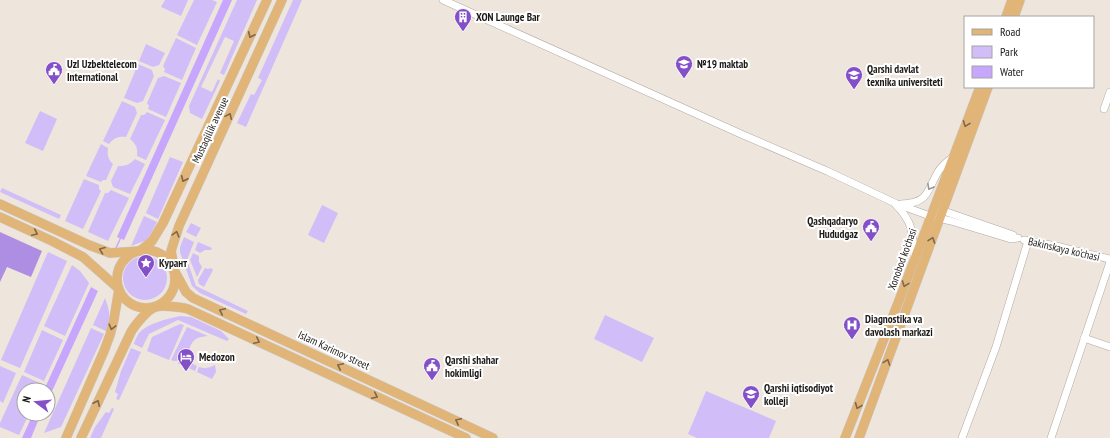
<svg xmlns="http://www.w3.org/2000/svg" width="1110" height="438" viewBox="0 0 1110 438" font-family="'PT Sans Narrow',sans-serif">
  <rect width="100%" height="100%" fill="#eee6dd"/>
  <g fill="#d1bdf8">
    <polygon points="165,0 188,0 181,16 161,7"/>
    <polygon points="194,0 212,0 217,2 197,45 177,35"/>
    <polygon points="237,0 257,0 224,75 220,73 234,41 225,37 201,87 212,92 218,79 220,81 202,119 190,113 189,106"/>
    <polygon points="293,0 302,0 246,127 237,123 251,94 254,95 262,80 258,78"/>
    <polygon points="176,38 196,48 182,80 164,72 165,69 163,66"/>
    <polygon points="146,44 165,53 159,65 153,67 139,61"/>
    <polygon points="138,64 152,70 153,74 154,76 143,101 137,103 124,98"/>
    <polygon points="164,76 181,83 166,117 148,109 149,106 147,103 158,78"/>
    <path d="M 122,101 L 135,107 L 137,113 L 126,137 C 118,136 114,138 109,144 L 103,141 Z"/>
    <polygon points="40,111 57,119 43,151 25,143"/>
    <path d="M 147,112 L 165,120 L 146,160 L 137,156 C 138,148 136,144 130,139 L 141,115 L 144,115 Z"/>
    <path d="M 101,144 L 108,148 C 107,155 108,159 113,164 L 106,180 L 103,180 L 101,182 L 86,176 Z"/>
    <polygon points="170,157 183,162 158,219 146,213"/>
    <path d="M 135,159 L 145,164 L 130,194 L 113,187 L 111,181 L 118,166 C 126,166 129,165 135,159 Z"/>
    <polygon points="84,179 99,185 99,189 101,191 83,229 65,221"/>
    <polygon points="2,188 61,215 59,219 0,192"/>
    <polygon points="111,190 129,198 108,241 88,232 105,193 108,193"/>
    <polygon points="322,205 338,213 324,243 308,235"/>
    <polygon points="144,216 157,222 147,240 131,246"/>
    <polygon points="191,223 201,228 196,237 186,232"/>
    <polygon points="184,237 194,242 187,260 196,286 248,311 246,314 200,293 192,286 180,252 180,247"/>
    <polygon points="198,242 212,248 211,250 205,250 200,253 195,250"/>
    <polygon points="48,252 67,261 20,368 1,360"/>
    <polygon points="193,253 199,256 199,262 202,267 197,277 190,260"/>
    <circle cx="145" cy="278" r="22"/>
    <polygon points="72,265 80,271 89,283 65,336 44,326"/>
    <polygon points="205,268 208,269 211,268 213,270 204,287 199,284 198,280"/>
    <path d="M 105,298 C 110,312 111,317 106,331 L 93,325 Z"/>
    <polygon points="605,315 654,338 642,362 594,339"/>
    <path d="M 180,316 L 191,317 L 221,331 L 229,339 L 227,341 L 178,320 L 149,334 L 142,348 L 134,344 C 135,340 137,336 139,333 C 148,323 167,319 180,316 Z"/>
    <polygon points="180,324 184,325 169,360 147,351 152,337"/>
    <path d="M 187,327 L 208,336 C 196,337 191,340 189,352 L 181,355 L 182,360 L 174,361 L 171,360 Z"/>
    <polygon points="91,328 104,334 61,427 44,433"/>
    <polygon points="42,330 63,340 44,381 24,372"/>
    <polygon points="131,348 141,352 119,400 116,399 118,394 115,392 121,371"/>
    <polygon points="191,360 193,364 197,366 195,371 177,363"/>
    <path d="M 215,365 L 216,372 L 212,379 L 197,372 L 199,367 C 205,369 209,368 215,365 Z"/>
    <polygon points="0,366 16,373 3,403 0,401"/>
    <polygon points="22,375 42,384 40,390 24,390 24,414 29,414 19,435 0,427 0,423"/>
    <polygon points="706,391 776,421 769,438 697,438 688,434"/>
    <polygon points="112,408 114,409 101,438 90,438 95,427 106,412 109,413"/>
  </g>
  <polygon fill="#ae8ee3" points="0,232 42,251 31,277 7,267 0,282"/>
  <g fill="#c7a7fe">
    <polygon points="223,0 232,0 124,240 117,237"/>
    <polygon points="91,287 98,291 48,400 48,390 44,390"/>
    <polygon points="33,414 41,414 31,438 22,438"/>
  </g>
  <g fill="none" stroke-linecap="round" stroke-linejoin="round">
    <polyline stroke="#c7a7fe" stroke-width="1.5" points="116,248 121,237"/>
    <defs>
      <g id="minor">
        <polyline points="443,0 741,134 827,171 897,204 930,216 951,221 1011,239 1018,238"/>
        <polyline points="1104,109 1110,92"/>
        <path d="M 901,204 C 929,203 926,192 938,172 C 941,166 948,161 953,157"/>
        <path d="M 896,205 C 914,223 913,235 914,259"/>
        <polyline points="938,209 1013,235"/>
        <polyline points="1024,240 1056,246 1110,259"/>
        <polyline points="1084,338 1110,347"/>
        <polyline points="962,438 996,347 1028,241"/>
        <polyline points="1051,438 1110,262"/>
      </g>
      <g id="major">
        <polyline points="282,0 179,226 171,251 175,272 186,292 193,298 493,438"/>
        <polyline points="1006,17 1012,0"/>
        <polyline points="1014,17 1020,0"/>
        <polyline points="0,204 89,245 110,253 140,251 152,241 163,223 267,0"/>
        <polyline points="0,217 52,241 83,257 119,289 114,319 110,335 104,351 66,438"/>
        <circle cx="146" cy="279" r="29"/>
        <path d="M 81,438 L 131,332 C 135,325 148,309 156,307 C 161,305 182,307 188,309 L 466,438"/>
        <polyline points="845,438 900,298 980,87"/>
        <polyline points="859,438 988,87"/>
      </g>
    </defs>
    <use href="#minor" stroke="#b2a9a1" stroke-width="8"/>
    <use href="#major" stroke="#c9c8c7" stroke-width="10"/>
    <use href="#minor" stroke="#fff" stroke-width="7"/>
    <use href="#major" stroke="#e1b478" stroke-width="9"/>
  </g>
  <defs><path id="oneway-chevron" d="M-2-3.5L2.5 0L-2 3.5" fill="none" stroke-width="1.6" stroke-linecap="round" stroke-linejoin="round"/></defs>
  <g stroke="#7f6748">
    <use href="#oneway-chevron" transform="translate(251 35) rotate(115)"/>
    <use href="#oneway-chevron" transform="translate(229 116) rotate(-66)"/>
    <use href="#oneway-chevron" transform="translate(966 124) rotate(111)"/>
    <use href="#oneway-chevron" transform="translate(184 179) rotate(115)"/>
    <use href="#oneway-chevron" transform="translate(35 233) rotate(25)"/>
    <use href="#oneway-chevron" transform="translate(176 234) rotate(-74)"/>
    <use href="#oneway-chevron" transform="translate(932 240) rotate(-70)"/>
    <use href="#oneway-chevron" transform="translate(102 250) rotate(-159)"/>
    <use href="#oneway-chevron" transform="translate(905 284) rotate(110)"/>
    <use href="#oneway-chevron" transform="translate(222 311) rotate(-155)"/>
    <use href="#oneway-chevron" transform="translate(112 327) rotate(105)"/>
    <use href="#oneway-chevron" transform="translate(257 341) rotate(25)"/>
    <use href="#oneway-chevron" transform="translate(887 362) rotate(-70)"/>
    <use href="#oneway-chevron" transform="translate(340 366) rotate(-155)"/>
    <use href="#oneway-chevron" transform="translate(375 396) rotate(25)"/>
    <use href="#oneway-chevron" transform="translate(97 403) rotate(-65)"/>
    <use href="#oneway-chevron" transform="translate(858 406) rotate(112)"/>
    <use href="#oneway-chevron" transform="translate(458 421) rotate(-155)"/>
  </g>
  <use stroke="#999897" href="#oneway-chevron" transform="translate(930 187) rotate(119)"/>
  <defs>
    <symbol id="building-pin" viewBox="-11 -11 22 30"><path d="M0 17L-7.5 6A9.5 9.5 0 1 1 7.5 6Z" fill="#8350c8" stroke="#fff"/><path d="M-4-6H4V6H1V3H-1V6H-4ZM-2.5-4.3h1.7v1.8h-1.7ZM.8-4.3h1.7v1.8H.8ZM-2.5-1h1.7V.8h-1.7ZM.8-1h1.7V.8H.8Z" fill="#fff"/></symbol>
    <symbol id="school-pin" viewBox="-11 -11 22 30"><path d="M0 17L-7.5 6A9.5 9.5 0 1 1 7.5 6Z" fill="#8350c8" stroke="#fff"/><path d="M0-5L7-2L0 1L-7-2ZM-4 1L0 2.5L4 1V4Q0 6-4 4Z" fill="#fff"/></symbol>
    <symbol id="civic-pin" viewBox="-11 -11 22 30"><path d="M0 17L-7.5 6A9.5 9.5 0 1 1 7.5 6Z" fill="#8350c8" stroke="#fff"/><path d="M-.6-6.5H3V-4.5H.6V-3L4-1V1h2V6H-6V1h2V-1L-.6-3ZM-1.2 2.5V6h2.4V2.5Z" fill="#fff"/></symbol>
    <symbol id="university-pin" viewBox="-11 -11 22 30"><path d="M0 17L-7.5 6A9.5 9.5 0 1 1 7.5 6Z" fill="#8350c8" stroke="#fff"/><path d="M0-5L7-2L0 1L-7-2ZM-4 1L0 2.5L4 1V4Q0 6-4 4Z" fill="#fff"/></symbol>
    <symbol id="sight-pin" viewBox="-11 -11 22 30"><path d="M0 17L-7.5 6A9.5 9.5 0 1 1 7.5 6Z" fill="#8350c8" stroke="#fff"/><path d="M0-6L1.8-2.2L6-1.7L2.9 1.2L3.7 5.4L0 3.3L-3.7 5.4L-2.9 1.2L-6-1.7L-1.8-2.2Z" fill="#fff"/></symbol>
    <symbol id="hospital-pin" viewBox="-11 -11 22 30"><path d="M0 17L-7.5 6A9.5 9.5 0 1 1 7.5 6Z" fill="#8350c8" stroke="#fff"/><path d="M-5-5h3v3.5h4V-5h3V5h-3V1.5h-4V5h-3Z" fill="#fff"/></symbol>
    <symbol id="hotel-pin" viewBox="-11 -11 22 30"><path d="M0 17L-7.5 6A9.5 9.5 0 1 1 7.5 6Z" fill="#8350c8" stroke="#fff"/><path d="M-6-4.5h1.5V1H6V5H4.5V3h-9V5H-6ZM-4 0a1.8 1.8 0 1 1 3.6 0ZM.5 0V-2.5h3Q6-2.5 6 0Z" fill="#fff"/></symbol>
  </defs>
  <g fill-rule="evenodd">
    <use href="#building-pin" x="453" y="7" width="20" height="27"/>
    <use href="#school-pin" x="674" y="54" width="20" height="27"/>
    <use href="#civic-pin" x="44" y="60" width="20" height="27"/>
    <use href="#university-pin" x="844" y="65" width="20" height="27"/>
    <use href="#civic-pin" x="861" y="217" width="20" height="27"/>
    <use href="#sight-pin" x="136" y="253" width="20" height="27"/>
    <use href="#hospital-pin" x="842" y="315" width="20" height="27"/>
    <use href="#hotel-pin" x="176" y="347" width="20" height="27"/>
    <use href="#civic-pin" x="422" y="356" width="20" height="27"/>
    <use href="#university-pin" x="741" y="384" width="20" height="27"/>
  </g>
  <g text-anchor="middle" stroke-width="4" stroke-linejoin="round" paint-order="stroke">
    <g font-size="11" font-weight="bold" fill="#1d1a17" stroke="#fff" text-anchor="start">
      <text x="476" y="21">XON Launge Bar</text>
      <text x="67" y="68">UzI Uzbektelecom<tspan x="67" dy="13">International</tspan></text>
      <text x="697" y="68">№19 maktab</text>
      <text x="867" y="73">Qarshi davlat<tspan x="867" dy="13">texnika universiteti</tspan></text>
      <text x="858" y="225" text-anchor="end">Qashqadaryo<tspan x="858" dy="13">Hududgaz</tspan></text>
      <text x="159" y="267">Курант</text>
      <text x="865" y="323">Diagnostika va<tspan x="865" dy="13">davolash markazi</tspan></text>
      <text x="199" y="361">Medozon</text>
      <text x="445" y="364">Qarshi shahar<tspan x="445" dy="13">hokimligi</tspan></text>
      <text x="764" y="392">Qarshi iqtisodiyot<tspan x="764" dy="13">kolleji</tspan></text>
    </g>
    <g font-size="11" fill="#1d1a17" stroke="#fff">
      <text transform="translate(210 130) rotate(-65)" y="4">Mustaqillik avenue</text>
      <text transform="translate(1064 249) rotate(13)" y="4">Bakinskaya ko'chasi</text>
      <text transform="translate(902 259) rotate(-70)" y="4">Xonobod ko'chasi</text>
      <text transform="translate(334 350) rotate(25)" y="4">Islam Karimov street</text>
    </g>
  </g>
  <rect x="964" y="16" width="130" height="72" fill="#ffffff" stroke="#a5a3a2"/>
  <rect x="972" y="29" width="20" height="6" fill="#e1b478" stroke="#a5a3a2"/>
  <text x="1000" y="36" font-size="12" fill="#1d1a17">Road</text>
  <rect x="972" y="46" width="20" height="12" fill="#d1bdf8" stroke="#a5a3a2"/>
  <text x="1000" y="56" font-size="12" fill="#1d1a17">Park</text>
  <rect x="972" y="66" width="20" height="12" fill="#c7a7fe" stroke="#a5a3a2"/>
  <text x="1000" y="76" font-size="12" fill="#1d1a17">Water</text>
  <g transform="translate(36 402) rotate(286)"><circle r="19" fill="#ffffff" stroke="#a5a3a2"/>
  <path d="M0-3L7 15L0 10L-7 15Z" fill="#8350c8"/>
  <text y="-6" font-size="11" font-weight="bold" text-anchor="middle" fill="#1d1a17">N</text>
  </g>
</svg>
